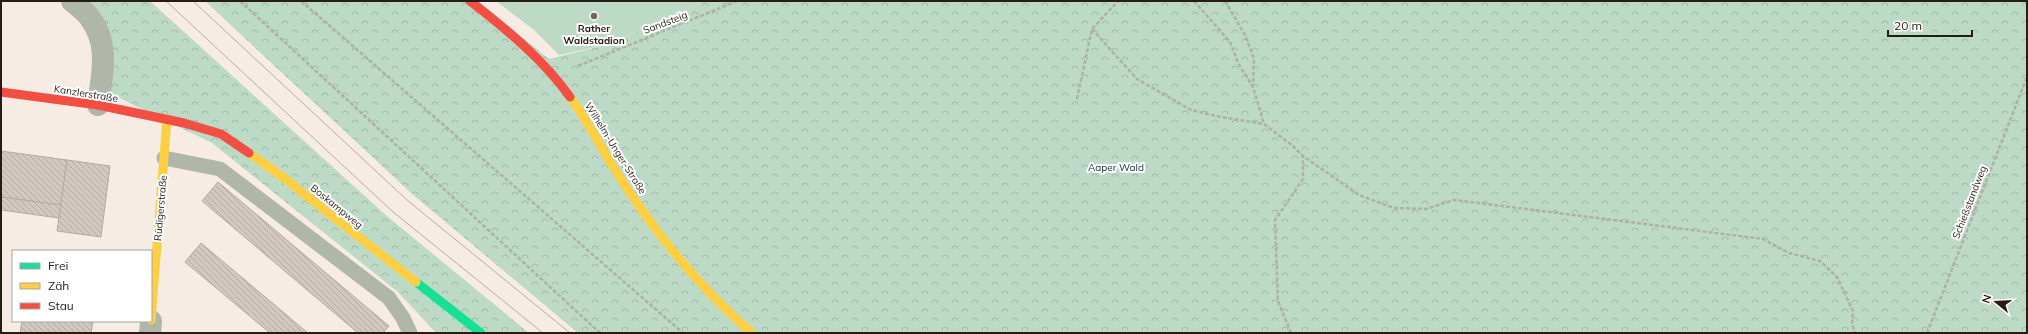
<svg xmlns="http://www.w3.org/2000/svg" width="2028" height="334" viewBox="0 0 2028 334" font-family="Mulish,sans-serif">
  <defs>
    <pattern id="forest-crowns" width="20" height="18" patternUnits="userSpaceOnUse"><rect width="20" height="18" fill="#bcdac5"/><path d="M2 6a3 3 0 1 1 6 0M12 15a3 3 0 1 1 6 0" fill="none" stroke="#a2baa8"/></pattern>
    <pattern id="building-back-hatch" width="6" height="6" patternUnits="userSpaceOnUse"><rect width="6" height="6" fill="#d3c8c0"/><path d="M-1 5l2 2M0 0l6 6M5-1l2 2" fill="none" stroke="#b5aba4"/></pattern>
  </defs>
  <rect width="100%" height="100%" fill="#f7ece4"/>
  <g fill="url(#forest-crowns)">
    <polygon points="79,1 150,1 388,217 529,333 436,333 398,292 212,143 109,93"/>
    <polygon points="205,1 478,1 549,59 610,44 705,1 2027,1 2027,333 578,333 411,193"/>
  </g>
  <polygon fill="#bcdac5" points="496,1 705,1 610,44 559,55 534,30"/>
  <g fill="url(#building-back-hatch)" stroke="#b4aaa3">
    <polygon points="1,151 67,160 61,205 1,197"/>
    <polygon points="67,160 110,166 101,237 57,231"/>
    <polygon points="218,182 389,326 383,333 358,333 202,201"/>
    <polygon points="1,197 61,205 59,218 1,210"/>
    <polygon points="201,243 308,333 270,333 185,262"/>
    <polygon points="22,321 93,321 91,333 20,333"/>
  </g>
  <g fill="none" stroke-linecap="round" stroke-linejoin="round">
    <g stroke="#afb0a6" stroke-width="2.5" stroke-dasharray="4 2" stroke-linecap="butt">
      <polyline points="240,1 600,333"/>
      <polyline points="301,1 683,333"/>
      <polyline points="1194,1 1230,42 1238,63 1253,87 1264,124 1293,146 1303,156 1359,195 1394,208 1426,209 1454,200 1763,239 1789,253 1820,261 1837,277 1853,311 1852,323 1855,333"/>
      <polyline points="1225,1 1245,35 1254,59 1253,87"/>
      <polyline points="1092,29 1137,79 1191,110 1221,117 1264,124"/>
      <polyline points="578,66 737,1"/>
      <polyline points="1077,99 1092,29 1118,1"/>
      <polyline points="1291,333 1278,301 1275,220 1303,179 1303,157"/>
      <polyline points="1927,333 2027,77"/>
    </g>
    <polyline stroke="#b1b6ab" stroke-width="15" points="164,158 220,169 389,298 403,318 410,333"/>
    <g stroke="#b1b6ab" stroke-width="22">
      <path d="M 72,1 C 78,6 86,12 90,18 C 110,44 102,75 98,105"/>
      <polyline points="150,333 151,321"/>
    </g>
    <polyline stroke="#16e098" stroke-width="9" points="416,282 481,333"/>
    <g stroke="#ffcf43" stroke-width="9">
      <path d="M 570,97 C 586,119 598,142 612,165 C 650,226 697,286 752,333"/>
      <polyline points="249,153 284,178 416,282"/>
      <polyline points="151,320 167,119"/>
    </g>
    <g stroke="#f24e42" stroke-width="9">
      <path d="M 470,1 C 506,29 544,60 570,97"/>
      <polyline points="1,92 98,105 184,123 221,134 249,153"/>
    </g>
    <g stroke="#b1aea6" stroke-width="1">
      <polyline points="166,1 392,211 543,333"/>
      <polyline points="193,1 407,200 570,333"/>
    </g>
  </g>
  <circle fill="#70655c" stroke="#fff" stroke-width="1.5" cx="594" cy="16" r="4"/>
  <g text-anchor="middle" stroke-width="4" stroke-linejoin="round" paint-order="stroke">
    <g font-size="10" fill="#271c13" stroke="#fff">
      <text transform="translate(665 22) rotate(-21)" y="4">Sandsteig</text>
      <text transform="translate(86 93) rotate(9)" y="4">Kanzlerstraße</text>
      <text transform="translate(616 148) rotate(58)" y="4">Wilhelm-Unger-Straße</text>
      <text transform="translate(1969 202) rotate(-69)" y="4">Schießstandweg</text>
      <text transform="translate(337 206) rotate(39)" y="4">Boskampweg</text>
      <text transform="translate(160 208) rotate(-85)" y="4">Rüdigerstraße</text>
    </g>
    <g font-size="10" font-weight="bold" fill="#271c13" stroke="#fff">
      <text x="594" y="32">Rather<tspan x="594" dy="12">Waldstadion</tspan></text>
    </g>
    <g font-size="10" fill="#023221" stroke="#fff">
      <text x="1116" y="171">Aaper Wald</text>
    </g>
  </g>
  <rect width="2028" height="334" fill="none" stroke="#271c13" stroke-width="4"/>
  <rect x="12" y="250" width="140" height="72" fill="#ffffff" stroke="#a9a4a1"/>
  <rect x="20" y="263" width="20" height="6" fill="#16e098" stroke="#a9a4a1"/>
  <text x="48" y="270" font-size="12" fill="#271c13">Frei</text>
  <rect x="20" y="283" width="20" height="6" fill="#ffcf43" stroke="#a9a4a1"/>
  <text x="48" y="290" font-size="12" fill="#271c13">Zäh</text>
  <rect x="20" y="303" width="20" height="6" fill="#f24e42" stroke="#a9a4a1"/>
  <text x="48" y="310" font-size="12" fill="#271c13">Stau</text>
  <g transform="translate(1996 302) rotate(288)" stroke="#ffffff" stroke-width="3" paint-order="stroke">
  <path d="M0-3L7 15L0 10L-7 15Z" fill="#271c13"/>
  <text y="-6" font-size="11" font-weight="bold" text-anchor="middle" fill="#271c13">N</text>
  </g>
  <path d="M1888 30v6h84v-6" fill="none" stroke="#271c13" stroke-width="2"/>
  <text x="1894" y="30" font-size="12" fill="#271c13" stroke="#ffffff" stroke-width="3" paint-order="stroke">20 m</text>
</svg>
